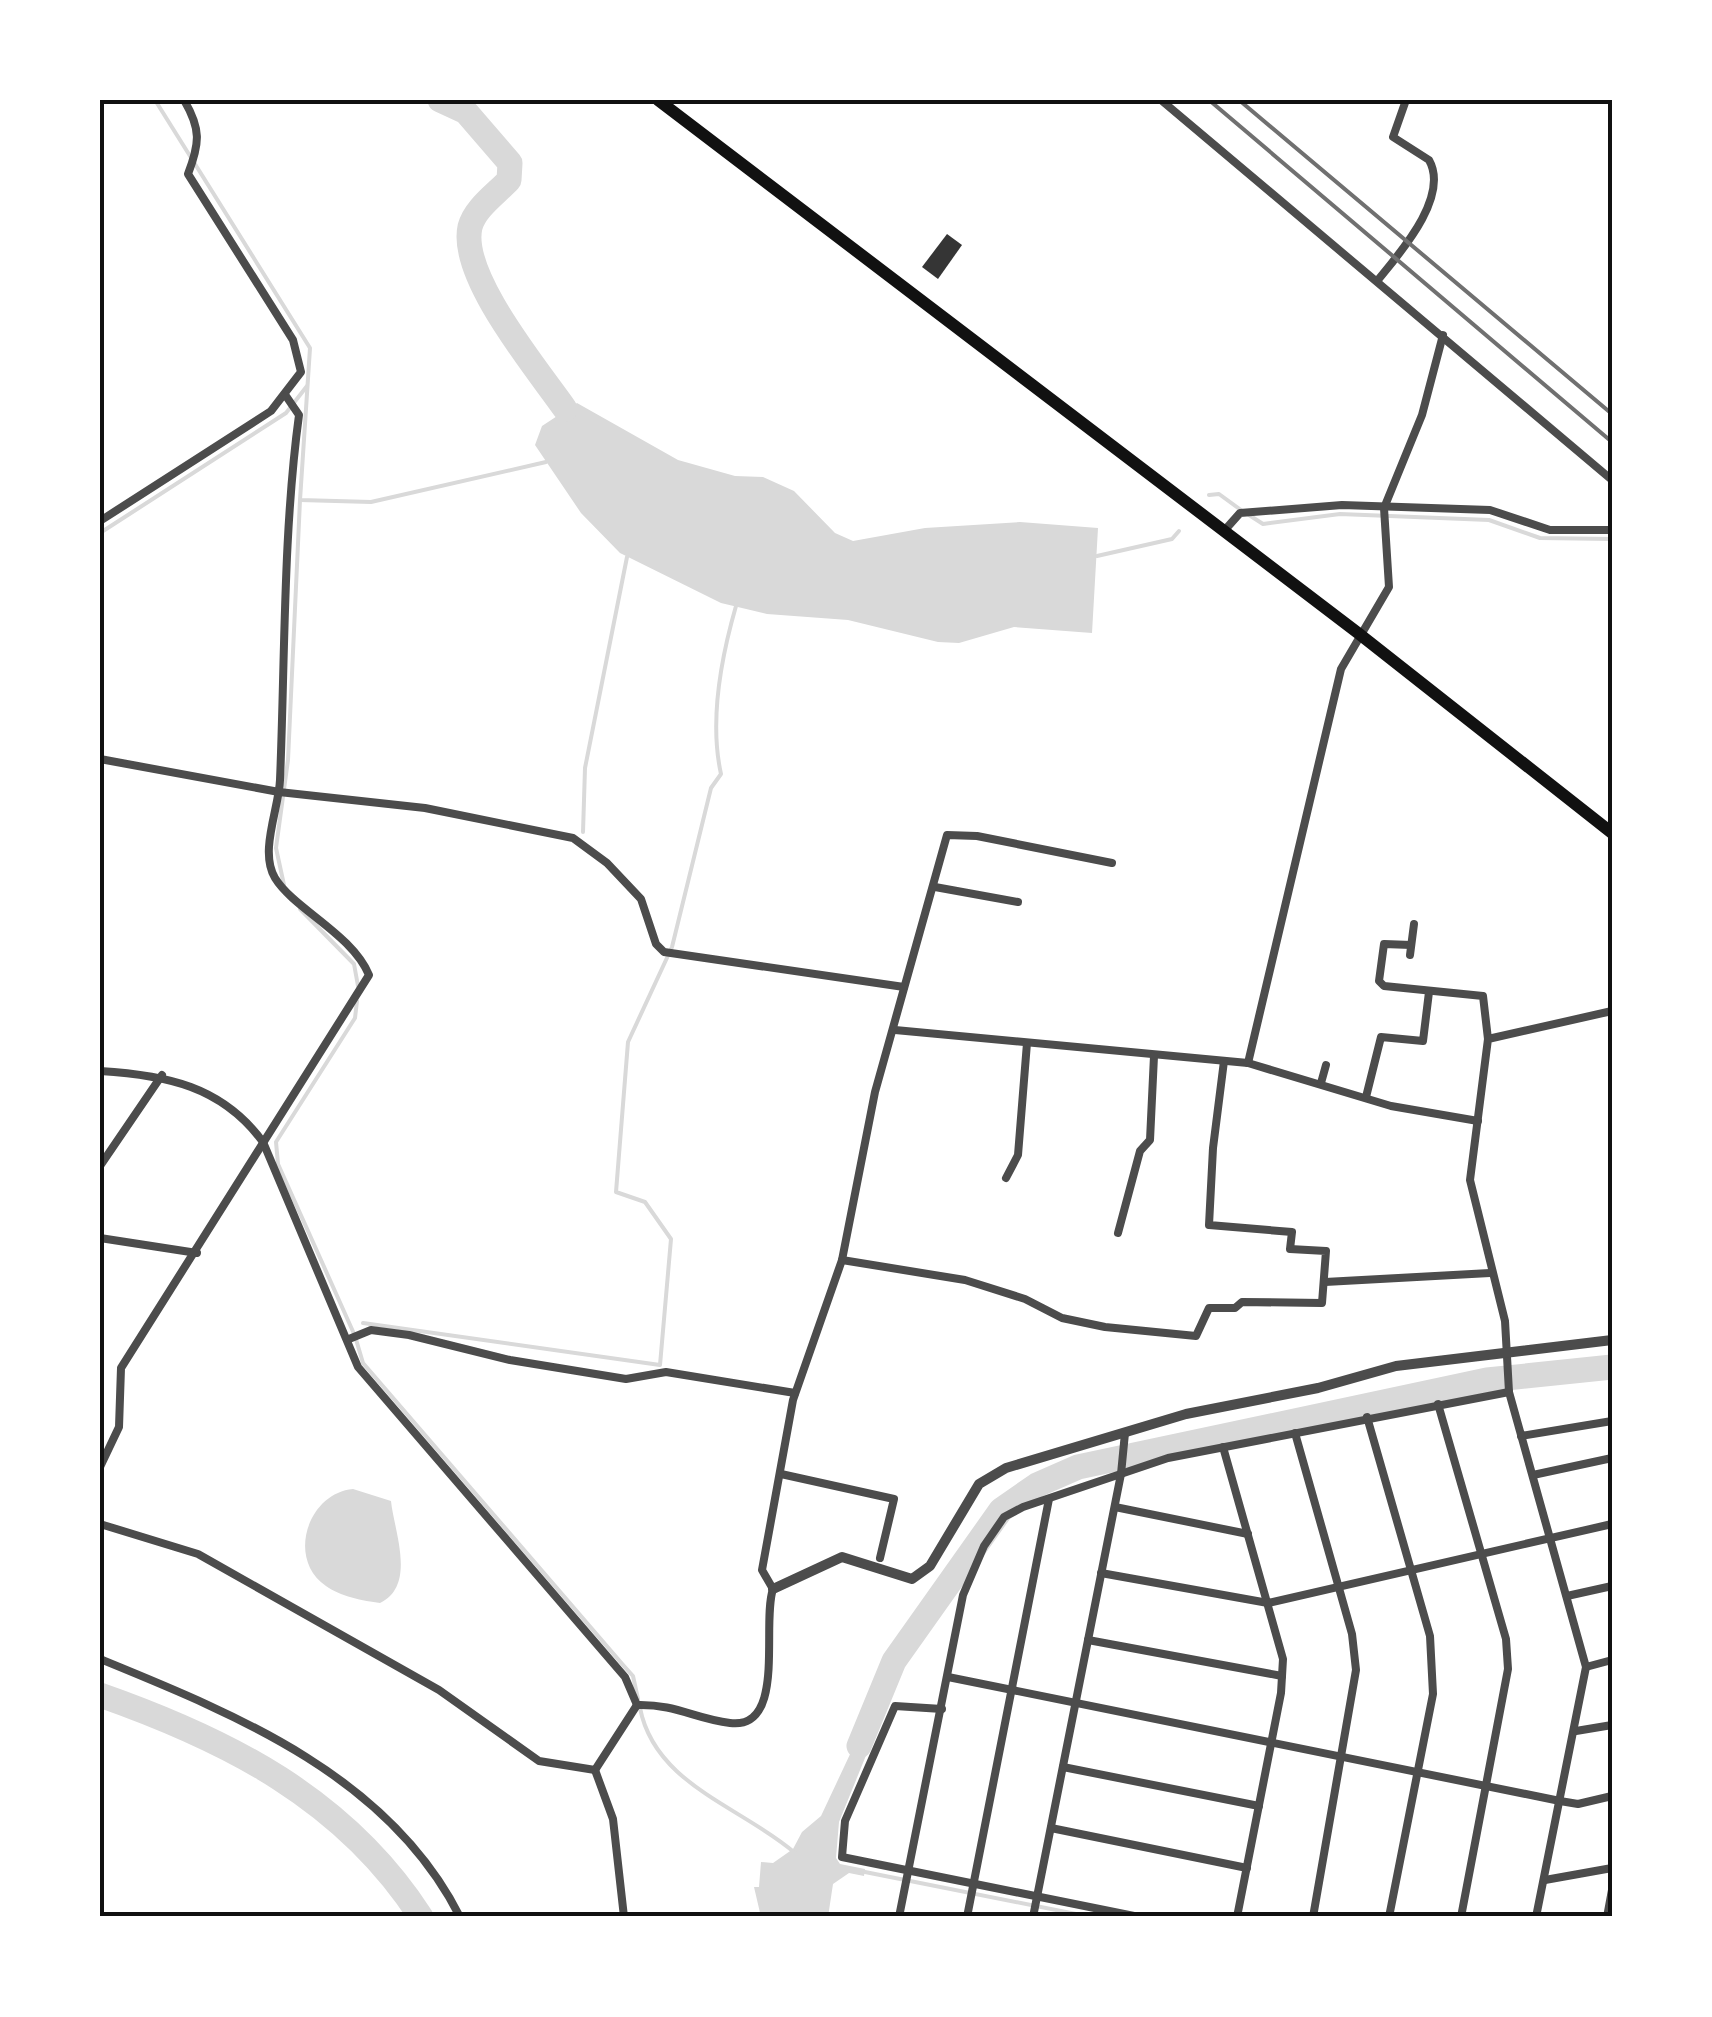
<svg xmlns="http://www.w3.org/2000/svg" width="1712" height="2017" viewBox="0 0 1712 2017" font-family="'IBM Plex Sans',sans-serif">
  <rect width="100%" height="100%" fill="#fff"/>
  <g fill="#d9d9d9">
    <polygon points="577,403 678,460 735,476 763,477 794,491 835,533 853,541 925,528 1020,522 1098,528 1092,633 1014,627 959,643 938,642 848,620 767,614 721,603 620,553 581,513 535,445 542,426"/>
    <path d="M 353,1489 L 391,1501 C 394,1531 417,1585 380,1603 C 364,1601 339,1596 326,1586 C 286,1559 308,1493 353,1489 Z"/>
    <polygon points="868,1716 882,1716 839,1822 836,1858 840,1864 865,1869 864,1876 849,1873 833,1884 828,1917 761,1917 754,1887 759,1887 761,1862 773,1863 793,1849 802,1832 821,1816"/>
  </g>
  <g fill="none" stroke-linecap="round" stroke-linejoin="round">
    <g stroke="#d9d9d9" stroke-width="4">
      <polyline points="155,100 310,348 300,500 371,502 546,462"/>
      <polyline points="1209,495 1219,494 1241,510"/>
      <polyline points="1249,515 1263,524 1340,514 1489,520 1540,538 1612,539"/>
      <polyline points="100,533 286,413 307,386"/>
      <polyline points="1097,556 1172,539 1179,531"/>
      <polyline points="583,832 585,768 627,557"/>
      <polyline points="284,885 276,848 288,760 300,500"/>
      <polyline points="300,909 354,964 358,986"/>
      <polyline points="357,1001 355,1018 276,1142 278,1164 355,1336 363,1363 624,1666 633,1676 638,1699"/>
      <path d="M 363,1323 L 660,1365 L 671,1239 L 645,1202 L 616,1192 L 628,1042 L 672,947 L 711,788 L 721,774 C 709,720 721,658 736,606"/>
      <path d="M 640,1708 C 655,1785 742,1807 795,1853"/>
      <polyline points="860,1871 1091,1917"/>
    </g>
    <g stroke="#d9d9d9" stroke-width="25">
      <path d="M 440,100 L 466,112 L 510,163 L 509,180 C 496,194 475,208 470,227 C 459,276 538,370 565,409"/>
      <path d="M 100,1695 C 228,1740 345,1799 421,1917"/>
      <polyline points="859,1746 894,1661 1001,1510 1037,1485 1078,1467 1487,1380 1612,1367"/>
    </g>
  </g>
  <polygon fill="#353535" points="947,234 962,245 938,279 922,267"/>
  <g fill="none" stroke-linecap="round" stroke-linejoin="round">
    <g stroke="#4c4c4c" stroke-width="8">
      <polyline points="1161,100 1612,480"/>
      <path d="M 1378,280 C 1399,254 1450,197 1429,160 L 1393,137 L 1406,100"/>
      <path d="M 100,521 L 271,411 L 301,372 L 293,340 L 188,174 C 200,143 201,129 184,100"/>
      <polyline points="1224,531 1240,513 1342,505 1490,510 1550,530 1612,530"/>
      <polyline points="100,759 279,792 425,808 573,838 607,863 641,899 656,944 664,952 904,987"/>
      <polyline points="935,887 1018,902"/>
      <polyline points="1411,945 1384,944 1379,981 1384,986 1483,996 1488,1039"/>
      <polyline points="1410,955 1414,924"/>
      <polyline points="895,1030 1248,1063 1391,1106 1478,1121"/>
      <polyline points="1248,1063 1341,669 1389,587 1384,508 1422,415 1443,335"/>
      <path d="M 100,1071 C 166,1075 222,1086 263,1142 L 358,1367 L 625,1677 L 637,1705"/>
      <polyline points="1321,1083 1326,1065"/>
      <polyline points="1366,1097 1381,1037 1423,1041 1429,992"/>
      <polyline points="100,1166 162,1075"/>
      <polyline points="1006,1178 1018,1155 1027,1043"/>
      <polyline points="1118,1233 1140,1151 1150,1140 1154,1056"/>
      <polyline points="100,1238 197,1253"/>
      <polyline points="842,1260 965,1280 1025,1299 1062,1318 1105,1327 1196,1336 1209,1308 1235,1308 1242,1302 1322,1303 1326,1251 1290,1249 1292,1232 1209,1225 1213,1148 1224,1061"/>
      <polyline points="1325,1282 1490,1273"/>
      <polyline points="349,1339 371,1330 409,1335 510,1360 626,1379 666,1372 795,1393"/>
      <polyline points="1438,1404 1506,1639 1508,1669 1461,1917"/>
      <polyline points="1367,1417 1430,1636 1433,1694 1389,1917"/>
      <polyline points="1295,1433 1352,1634 1356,1670 1313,1917"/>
      <polyline points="1521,1436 1612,1421"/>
      <polyline points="1223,1447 1283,1659 1281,1693 1237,1917"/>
      <path d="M 100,1467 L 119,1427 L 121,1368 L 369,975 C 352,934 294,909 275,878 C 259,852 279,808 280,780 C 285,660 283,533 299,415 L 286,396"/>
      <polyline points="781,1474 894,1499 880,1558"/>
      <polyline points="1533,1475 1612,1458"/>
      <polyline points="1115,1507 1248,1534"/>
      <polyline points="100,1524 198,1554 439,1690 539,1761 595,1770"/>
      <polyline points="1101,1573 1268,1603 1612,1524"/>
      <polyline points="1567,1596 1612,1586"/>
      <polyline points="1088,1640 1282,1676"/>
      <path d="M 100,1659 C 237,1715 389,1776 460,1917"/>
      <polyline points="1586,1667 1612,1660"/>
      <polyline points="948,1677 1560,1801 1578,1804 1612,1796"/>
      <path d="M 637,1705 C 676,1704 695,1719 730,1723 C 787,1730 761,1624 773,1589 L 762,1570 L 793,1400 L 842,1260 L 875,1092 L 947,835 L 977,836 L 1112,863"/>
      <polyline points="942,1709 895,1706 845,1821 842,1857 1139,1917"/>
      <polyline points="1576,1731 1612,1725"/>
      <polyline points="1063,1767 1259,1806"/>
      <polyline points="595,1770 613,1819 624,1917"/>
      <polyline points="595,1770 637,1705"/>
      <polyline points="1051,1828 1247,1868"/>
      <polyline points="1545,1880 1612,1868"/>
      <polyline points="899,1917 963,1595 984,1546 1004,1517 1023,1507 1168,1458 1509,1392"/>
      <polyline points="967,1917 1049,1499"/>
      <polyline points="1033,1917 1121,1474 1125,1433"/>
      <polyline points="1536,1917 1586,1667 1509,1392 1505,1321 1470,1180 1488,1039 1612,1011"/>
      <polyline points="1607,1917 1612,1890"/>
    </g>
    <polyline stroke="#4c4c4c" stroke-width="10" points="773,1589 842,1557 912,1579 930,1566 979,1484 1006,1468 1186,1414 1318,1388 1396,1366 1612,1340"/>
    <polyline stroke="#111" stroke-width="12" points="658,100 1358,633 1612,833"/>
    <g stroke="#707070" stroke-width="4">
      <polyline points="1209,100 1612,442"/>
      <polyline points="1239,100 1612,414"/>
    </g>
  </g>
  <rect width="1712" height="2017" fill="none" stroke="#ffffff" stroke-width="205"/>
  <rect x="102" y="102" width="1508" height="1812" fill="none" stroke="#111" stroke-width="4"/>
</svg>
